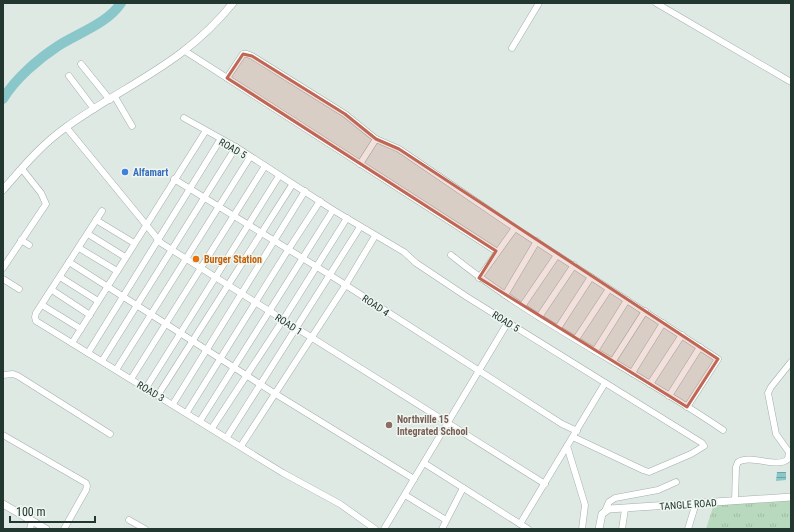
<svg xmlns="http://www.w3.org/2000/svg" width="794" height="532" viewBox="0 0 794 532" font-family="'Roboto Condensed',sans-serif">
  <defs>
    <pattern id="grass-tufts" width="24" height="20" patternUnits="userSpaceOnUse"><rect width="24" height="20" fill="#b9d9be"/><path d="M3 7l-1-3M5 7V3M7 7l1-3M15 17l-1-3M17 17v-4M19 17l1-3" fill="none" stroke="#9fbba4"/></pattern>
    <pattern id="water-rules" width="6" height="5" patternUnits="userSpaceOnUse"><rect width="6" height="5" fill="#8ac7ca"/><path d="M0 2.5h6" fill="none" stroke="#70a2a4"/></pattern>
  </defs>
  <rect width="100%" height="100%" fill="#dfe9e3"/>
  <polygon fill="url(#grass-tufts)" points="791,500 791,529 706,529 714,504"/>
  <polygon fill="url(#water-rules)" points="777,472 786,472 786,480 776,481"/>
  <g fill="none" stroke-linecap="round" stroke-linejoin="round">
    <path stroke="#8ac7ca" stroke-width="10" d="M 3,99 C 15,79 38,59 58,46 C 78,33 107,24 121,3"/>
    <defs>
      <g id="minor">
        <polyline points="656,3 791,82"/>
        <polyline points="512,48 539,3"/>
        <polyline points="185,51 496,251"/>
        <polyline points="81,64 110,100"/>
        <polyline points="69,76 94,109"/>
        <polyline points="227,78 243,54 247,54 252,56 345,114 376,139 399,149 515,228 718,359 687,407"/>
        <polyline points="115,97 132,126"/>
        <polyline points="184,118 236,147 333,210 404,252 416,263 467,297 702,443 704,446 691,454 649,472 643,470 573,437"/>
        <polyline points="66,127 161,243 545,484"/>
        <polyline points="360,164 376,139"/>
        <polyline points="174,179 330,275 562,424 577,431"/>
        <polyline points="102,211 36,313 35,317 36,321 283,473 340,504 375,529"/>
        <polyline points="96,220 134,243"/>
        <polyline points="88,234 125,257"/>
        <polyline points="21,240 29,245"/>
        <polyline points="79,248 117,271"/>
        <path d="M 451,255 C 535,323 634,369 723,430"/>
        <polyline points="69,262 274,393 414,479"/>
        <polyline points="3,268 46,204 41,193 22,169"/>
        <polyline points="60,277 98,301"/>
        <polyline points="479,278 515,228"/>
        <polyline points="3,279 19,289"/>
        <polyline points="52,290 90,315"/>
        <polyline points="505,295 537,241"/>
        <polyline points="42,305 81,329"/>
        <polyline points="523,305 557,255"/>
        <polyline points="539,317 574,265"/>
        <polyline points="558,328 591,277"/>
        <polyline points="576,339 609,289"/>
        <polyline points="72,343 205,132"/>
        <polyline points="595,351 627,300"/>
        <polyline points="88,353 220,140"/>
        <polyline points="102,361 236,147"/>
        <polyline points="613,361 645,311"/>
        <polyline points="791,362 771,387 768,393 776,434 791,455"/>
        <polyline points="116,370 250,157"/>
        <polyline points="632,373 663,323"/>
        <polyline points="3,375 13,374 18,376 110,434"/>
        <polyline points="131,379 265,166"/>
        <polyline points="650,384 682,335"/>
        <polyline points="146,388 279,176"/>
        <polyline points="158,395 292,185"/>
        <polyline points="669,396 700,347"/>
        <polyline points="173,404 305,191"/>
        <polyline points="187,412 288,250 320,201"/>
        <polyline points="200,421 333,210"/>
        <polyline points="212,428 283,320 347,218"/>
        <polyline points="3,435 86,483 87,486 86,490 64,529"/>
        <polyline points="227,437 360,227"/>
        <polyline points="241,446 345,286 375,236"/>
        <polyline points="567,446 585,505 582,529"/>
        <polyline points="424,463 528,529"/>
        <polyline points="405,495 446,520"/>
        <path d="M 735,501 L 736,467 L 738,462 C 752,454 777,469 788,459 L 789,452"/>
        <polyline points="605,511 609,502 615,498 658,490 676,482"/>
        <polyline points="129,520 145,529"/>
        <polyline points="520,524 605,383"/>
        <polyline points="30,529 32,521"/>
        <polyline points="384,529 508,322"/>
        <polyline points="442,529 463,488"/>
        <polyline points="622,529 625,509"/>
        <polyline points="688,529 696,503"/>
      </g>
      <g id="tertiary">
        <path d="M 3,190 C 22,168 41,145 65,128 C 126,84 183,65 233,3"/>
        <polyline points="3,504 46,529"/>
        <polyline points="599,529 602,514 609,509 791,497"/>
      </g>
    </defs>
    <use href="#minor" stroke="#a2b0a9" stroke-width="7"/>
    <use href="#tertiary" stroke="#a2b0a9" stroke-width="8"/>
    <use href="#minor" stroke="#fff" stroke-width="6"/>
    <use href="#tertiary" stroke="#fff" stroke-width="7"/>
  </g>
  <path fill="#bf6655" fill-opacity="0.2" stroke="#bf6655" stroke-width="3" stroke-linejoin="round" d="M 243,54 L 252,56 L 345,114 L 376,139 L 399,149 L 718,359 L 687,407 L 479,278 L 496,251 L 227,78 Z"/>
  <circle fill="#3f7fe0" stroke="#eff6f1" stroke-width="1.5" cx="125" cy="172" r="4"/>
  <circle fill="#e8710a" stroke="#eff6f1" stroke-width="1.5" cx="196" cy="259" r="4"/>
  <circle fill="#8d6e63" stroke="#eff6f1" stroke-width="1.5" cx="389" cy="425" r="4"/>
  <g text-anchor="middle" stroke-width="3" stroke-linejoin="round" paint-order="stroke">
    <g font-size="10" fill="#21372f" stroke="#eff6f1">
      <text transform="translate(233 148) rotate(30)" y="4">ROAD 5</text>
      <text transform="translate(376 305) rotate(34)" y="4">ROAD 4</text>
      <text transform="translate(506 321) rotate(32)" y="4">ROAD 5</text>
      <text transform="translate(289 324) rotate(33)" y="4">ROAD 1</text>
      <text transform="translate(151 391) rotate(31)" y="4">ROAD 3</text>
      <text transform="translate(688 504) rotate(-4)" y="4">TANGLE ROAD</text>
    </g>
    <g font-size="10" font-weight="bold" fill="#366cbe" stroke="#eff6f1" text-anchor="start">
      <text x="133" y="176">Alfamart</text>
    </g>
    <g font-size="10" font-weight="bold" fill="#c56008" stroke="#eff6f1" text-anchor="start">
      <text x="204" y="263">Burger Station</text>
    </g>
    <g font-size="10" font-weight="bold" fill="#785e54" stroke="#eff6f1" text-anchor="start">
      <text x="397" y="423">Northville 15<tspan x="397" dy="12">Integrated School</tspan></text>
    </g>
  </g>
  <rect width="794" height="532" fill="none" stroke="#21372f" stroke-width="8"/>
  <path d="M10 516v6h85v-6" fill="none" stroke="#21372f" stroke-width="2"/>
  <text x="16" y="516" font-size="12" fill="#21372f" stroke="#eff6f1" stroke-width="3" paint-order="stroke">100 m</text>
</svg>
